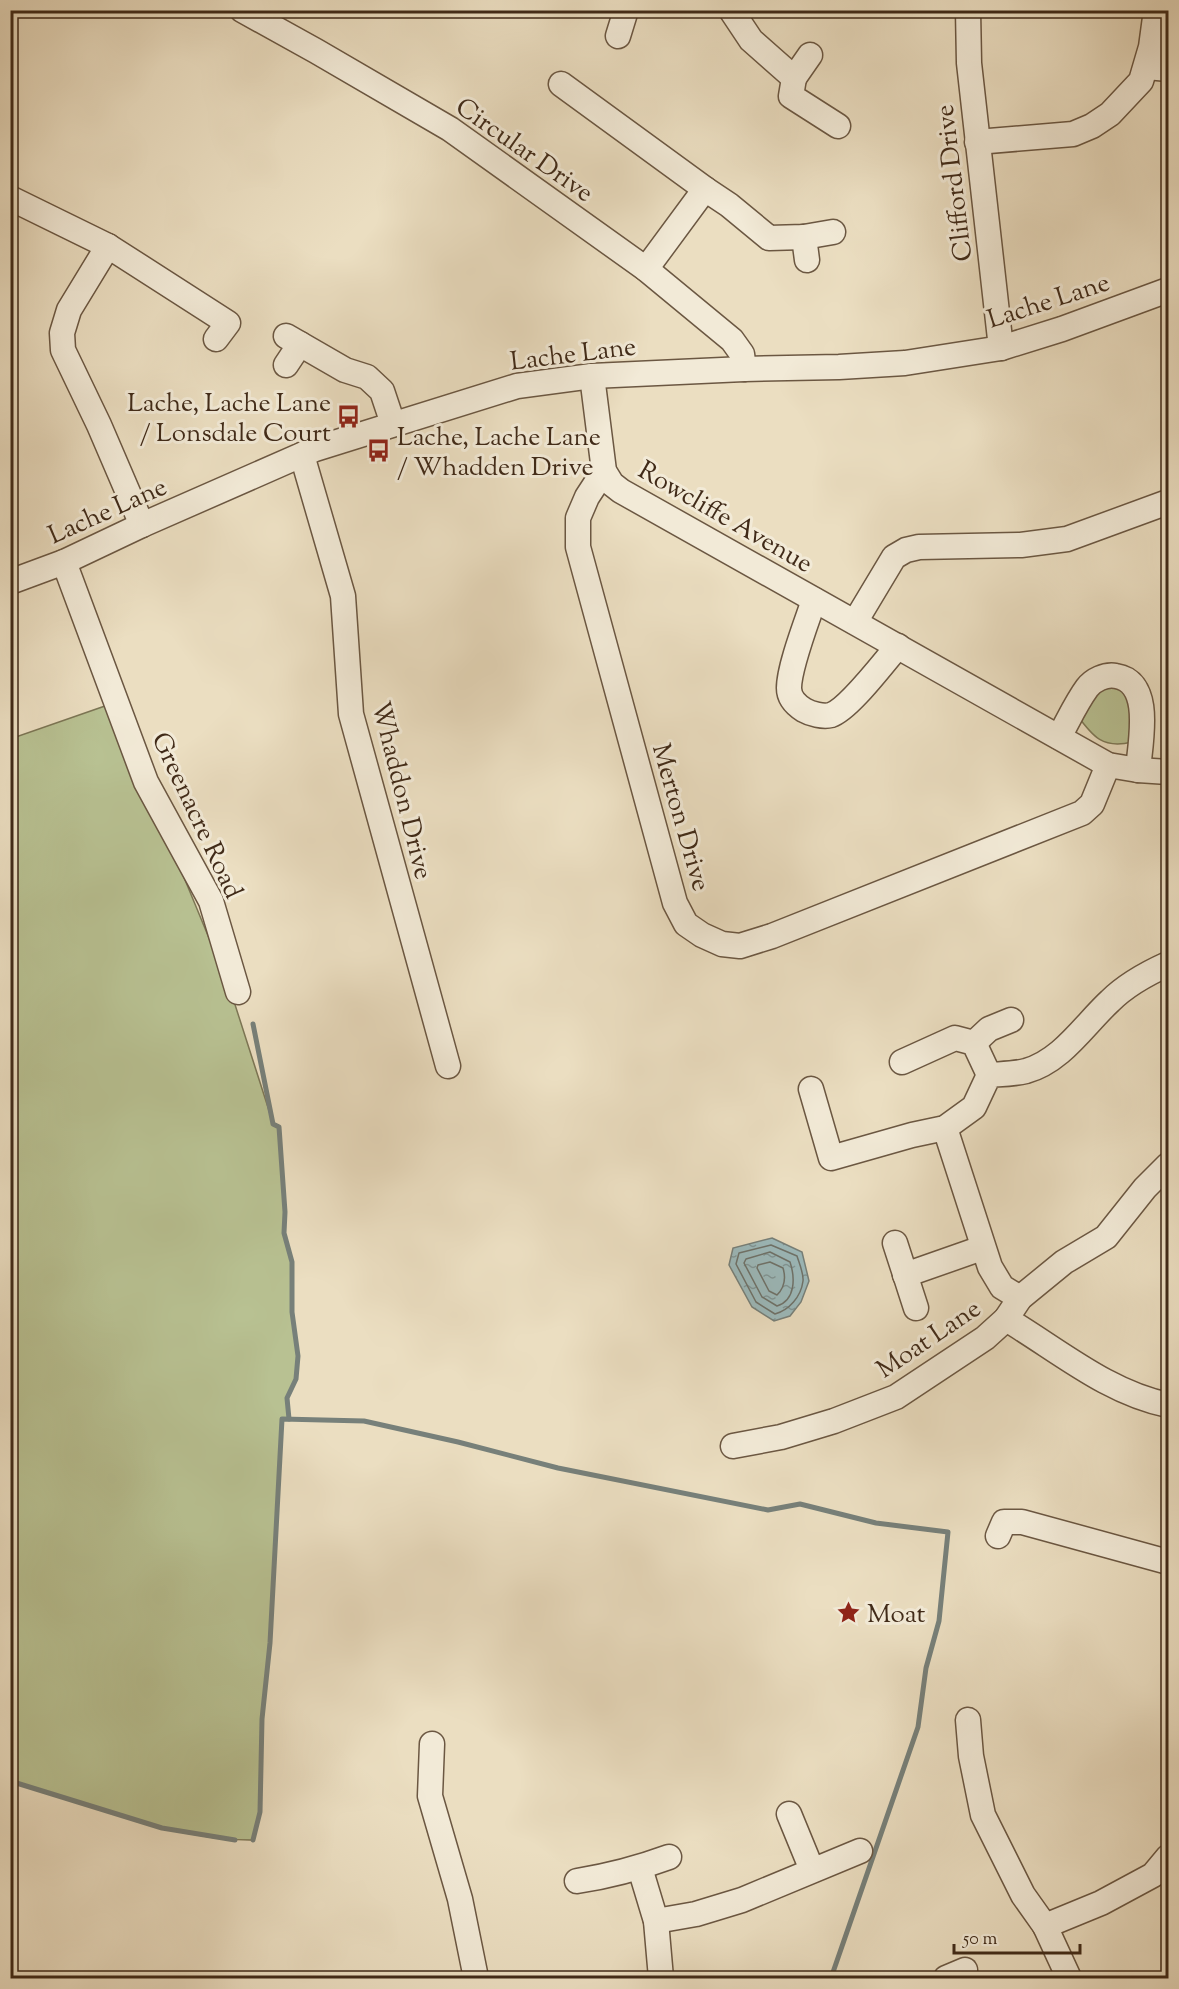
<svg xmlns="http://www.w3.org/2000/svg" width="1179" height="1989" viewBox="0 0 1179 1989" font-family="'Sorts Mill Goudy',serif">
  <defs>
    <pattern id="water-ripples" width="26" height="14" patternUnits="userSpaceOnUse" patternTransform="scale(1.5)"><rect width="26" height="14" fill="#9cbabc"/><path d="M2 4q2-2 4 0t4 0M15 11q2-2 4 0t4 0" fill="none" stroke="#819798"/></pattern>
  </defs>
  <rect width="100%" height="100%" fill="#ebdec1"/>
  <filter id="stains"><feTurbulence type="fractalNoise" baseFrequency=".00333" numOctaves="4"/><feColorMatrix values="0 0 0 0 .2 0 0 0 0 .09 0 0 0 0 .02 0 0 0 .5 -.17"/></filter>
  <radialGradient id="worn" r=".72"><stop offset=".6" stop-color="#630" stop-opacity="0"/><stop offset="1" stop-color="#630" stop-opacity=".3"/></radialGradient>
  <g fill="#b8c192" stroke="#7c7655" stroke-width="1.5">
    <path d="M 1109,680 L 1132,694 L 1132,742 C 1103,749 1093,737 1077,715 Z"/>
    <path d="M 105,706 L 183,875 L 230,989 L 273,1123 L 279,1127 L 285,1212 L 284,1233 L 292,1262 L 292,1312 L 298,1356 L 296,1379 L 287,1398 L 289,1419 L 282,1420 L 270,1643 L 262,1719 L 260,1812 L 253,1840 C 169,1841 90,1802 11,1781 L 10,739 Z"/>
  </g>
  <polygon fill="url(#water-ripples)" stroke="#77807a" stroke-width="1.5" points="772,1238 802,1252 809,1281 801,1302 790,1316 774,1321 752,1307 729,1265 733,1248"/>
  <g fill="none" stroke-linecap="round" stroke-linejoin="round">
    <g stroke="#6e726a" stroke-width="1.5">
      <path d="M 771,1245 L 797,1256 C 799,1263 804,1274 803,1281 C 801,1297 789,1310 775,1314 L 756,1302 L 736,1264 L 739,1253 Z"/>
      <path d="M 770,1252 L 790,1262 C 795,1277 796,1300 777,1306 L 762,1297 L 744,1263 L 746,1259 Z"/>
      <path d="M 770,1262 L 783,1268 C 786,1278 785,1287 777,1295 L 769,1291 L 757,1268 L 758,1265 Z"/>
    </g>
    <g stroke="#77807a" stroke-width="5">
      <polyline points="253,1024 273,1124 279,1127 285,1212 284,1233 292,1262 292,1312 298,1356 296,1379 287,1398 289,1419"/>
      <polyline points="10,1781 162,1828 235,1840"/>
      <polyline points="253,1840 260,1812 262,1719 270,1643 282,1419 364,1421 458,1442 558,1468 768,1510 800,1504 876,1523 948,1532 939,1621 926,1668 918,1727 831,1978"/>
    </g>
    <defs>
      <g id="minor">
        <polyline points="242,10 316,51 450,129 646,269 732,340 742,354 744,369"/>
        <polyline points="731,10 751,40 794,78 791,96 838,126"/>
        <polyline points="968,10 969,63 1001,348"/>
        <polyline points="618,36 626,10"/>
        <polyline points="1147,67 1168,69"/>
        <polyline points="794,78 810,55"/>
        <polyline points="561,84 705,189 646,269"/>
        <polyline points="977,142 1073,134 1092,126 1110,114 1141,81 1151,47 1156,10"/>
        <polyline points="705,189 729,205 769,238 804,237 833,232"/>
        <polyline points="10,198 108,246 228,323 216,339"/>
        <polyline points="804,237 807,260"/>
        <polyline points="108,246 69,310 62,333 63,350 99,425 142,525"/>
        <polyline points="286,336 345,370 367,377 382,391 393,424"/>
        <polyline points="286,365 300,344"/>
        <polyline points="592,376 604,471 612,484 621,491 1108,765 1138,770 1168,772"/>
        <polyline points="302,455 343,596 351,714 448,1066"/>
        <polyline points="604,471 587,497 578,518 578,547 675,903 686,924 702,935 722,944 740,946 772,936 1082,813 1092,804 1108,765"/>
        <polyline points="64,562 146,782 211,901 238,992"/>
        <polyline points="10,582 64,562 142,525 315,449 517,386 592,376 744,369 839,367 905,363 1001,348 1062,329 1168,290"/>
        <path d="M 814,600 C 807,621 789,667 789,688 C 789,698 796,705 804,710 C 811,714 823,717 831,715 C 849,709 884,662 898,646"/>
        <polyline points="855,622 894,557 906,550 919,547 1021,545 1067,539 1168,502"/>
        <path d="M 1059,737 C 1068,721 1076,703 1087,688 C 1093,680 1105,674 1116,676 C 1154,682 1140,743 1138,770"/>
        <polyline points="974,1043 989,1029 1011,1020"/>
        <polyline points="902,1062 955,1038 974,1043 989,1075"/>
        <path d="M 811,1089 L 831,1158 L 912,1135 L 945,1128 L 974,1107 L 989,1075 C 1001,1074 1014,1074 1026,1071 C 1062,1061 1084,1025 1110,1001 C 1126,985 1148,973 1168,964"/>
        <polyline points="945,1128 990,1267 1002,1287 1020,1298"/>
        <polyline points="895,1243 916,1308"/>
        <polyline points="905,1275 982,1248"/>
        <path d="M 1006,1319 C 1058,1350 1108,1393 1168,1405"/>
        <polyline points="733,1446 781,1437 834,1421 896,1397 985,1338 1006,1319 1020,1298 1064,1262 1106,1237 1145,1188 1168,1165"/>
        <polyline points="998,1536 1004,1522 1022,1522 1168,1562"/>
        <polyline points="968,1720 971,1756 983,1815 1023,1895 1045,1926 1069,1978"/>
        <polyline points="432,1744 430,1796 460,1899 476,1978"/>
        <polyline points="789,1814 812,1870"/>
        <polyline points="640,1868 656,1921 661,1978"/>
        <path d="M 577,1881 C 609,1876 639,1868 669,1857"/>
        <polyline points="656,1921 696,1914 742,1900 860,1851"/>
        <polyline points="1045,1926 1101,1903 1153,1875 1168,1857"/>
        <polyline points="946,1978 965,1970"/>
      </g>
    </defs>
    <use href="#minor" stroke="#6b5742" stroke-width="27"/>
    <use href="#minor" stroke="#f2ead7" stroke-width="24"/>
  </g>
  <defs>
    <symbol id="bus-bare" viewBox="-9 -9 18 18"><path d="M-5-6H5V4H4V6H2V4H-2V6H-4V4H-5ZM-3.5-4V0h7V-4ZM-3.5 1.2v1.5H-2V1.2ZM2 1.2v1.5H3.5V1.2Z" fill="#8f2418" stroke="#f2ead7" stroke-width="2.5" paint-order="stroke"/></symbol>
    <symbol id="sight-bare" viewBox="-9 -9 18 18"><path d="M0-6L1.8-2.2L6-1.7L2.9 1.2L3.7 5.4L0 3.3L-3.7 5.4L-2.9 1.2L-6-1.7L-1.8-2.2Z" fill="#8f2418" stroke="#f2ead7" stroke-width="2.5" paint-order="stroke"/></symbol>
  </defs>
  <g fill-rule="evenodd">
    <use href="#bus-bare" x="332" y="400" width="33" height="33"/>
    <use href="#bus-bare" x="362" y="434" width="33" height="33"/>
    <use href="#sight-bare" x="832" y="1596" width="33" height="33"/>
  </g>
  <g text-anchor="middle" stroke-width="6" stroke-linejoin="round" paint-order="stroke">
    <g font-size="26" fill="#402a18" stroke="#f2ead7">
      <text transform="translate(525 149) rotate(35)" y="9">Circular Drive</text>
      <text transform="translate(953 183) rotate(-97)" y="9">Clifford Drive</text>
      <text transform="translate(1048 300) rotate(-18)" y="9">Lache Lane</text>
      <text transform="translate(573 353) rotate(-7)" y="9">Lache Lane</text>
      <text transform="translate(107 510) rotate(-24)" y="9">Lache Lane</text>
      <text transform="translate(726 516) rotate(30)" y="9">Rowcliffe Avenue</text>
      <text transform="translate(403 790) rotate(76)" y="9">Whaddon Drive</text>
      <text transform="translate(198 815) rotate(65)" y="9">Greenacre Road</text>
      <text transform="translate(682 817) rotate(74)" y="9">Merton Drive</text>
      <text transform="translate(928 1338) rotate(-34)" y="9">Moat Lane</text>
    </g>
    <g font-size="26" fill="#402a18" stroke="#f2ead7" text-anchor="start">
      <text x="331" y="411" text-anchor="end">Lache, Lache Lane<tspan x="331" dy="30">/ Lonsdale Court</tspan></text>
      <text x="397" y="445">Lache, Lache Lane<tspan x="397" dy="30">/ Whadden Drive</tspan></text>
      <text x="867" y="1622">Moat</text>
    </g>
  </g>
  <rect width="1179" height="1989" fill="none" stroke="#ebdec1" stroke-width="36"/>
  <rect x="12" y="12" width="1155" height="1965" fill="none" stroke="#402a18" stroke-width="3"/>
  <rect x="18" y="18" width="1143" height="1953" fill="none" stroke="#402a18" stroke-width="1.5"/>
  <path d="M954 1944v9h126v-9" fill="none" stroke="#402a18" stroke-width="3"/>
  <text x="963" y="1944" font-size="18" fill="#402a18" stroke="#f2ead7" stroke-width="4.5" paint-order="stroke">50 m</text>
  <rect width="100%" height="100%" filter="url(#stains)"/>
  <rect width="100%" height="100%" fill="url(#worn)"/>
</svg>
